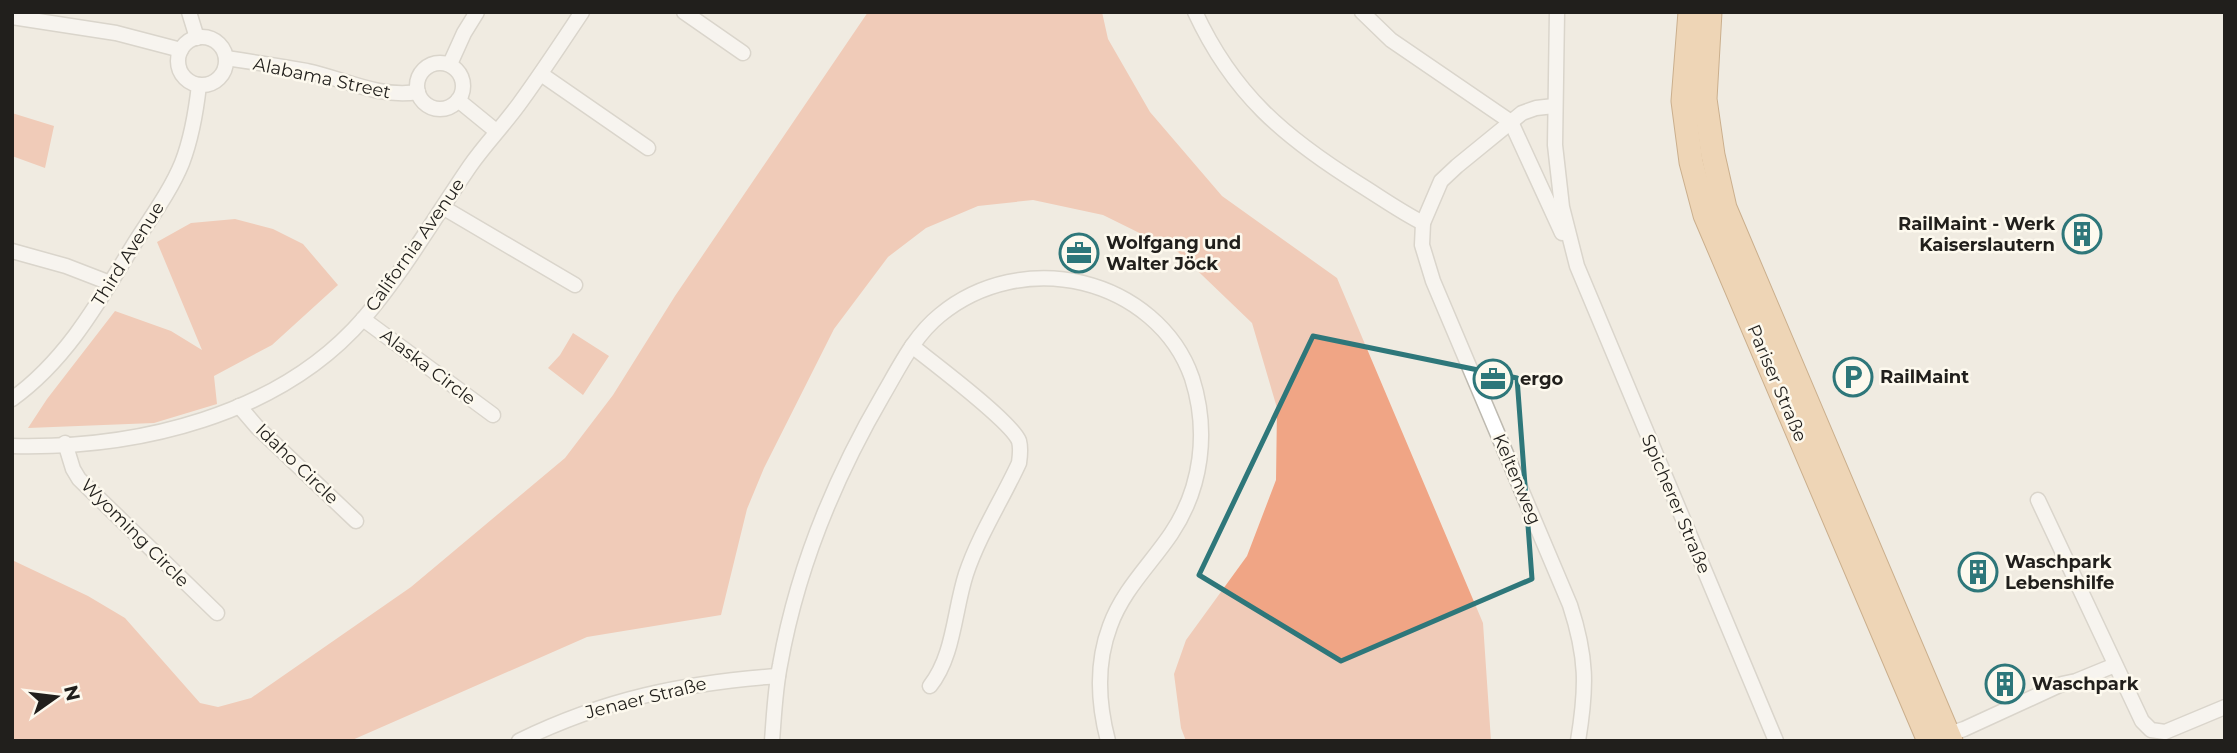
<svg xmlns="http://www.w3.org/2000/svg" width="2237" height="753" viewBox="0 0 2237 753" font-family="Montserrat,sans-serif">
  <rect width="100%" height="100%" fill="#f0ebe1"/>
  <g fill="#f0a585">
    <polygon points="868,12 1102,12 1108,39 1150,112 1222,196 1337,278 1483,623 1491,741 1186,741 1181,728 1174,674 1186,640 1247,556 1276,480 1277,408 1252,323 1178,252 1103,215 1033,200 978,206 926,228 888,257 834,329 764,468 747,509 721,615 587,637 350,741 12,741 12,560 88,596 125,618 200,703 218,707 251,698 411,587 565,458 613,395 675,296"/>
    <polygon points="12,113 54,126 45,168 12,156"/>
    <polygon points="235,219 273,229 303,244 338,285 272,345 214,376 217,404 154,423 28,428 47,399 115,311 171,331 202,350 157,242 191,223"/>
    <polygon points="573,333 609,356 583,395 548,368 560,355"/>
  </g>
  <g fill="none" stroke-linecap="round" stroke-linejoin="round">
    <defs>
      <g id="minor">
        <polyline points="189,12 197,38"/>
        <polyline points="684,12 743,53"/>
        <path d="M 1195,12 C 1233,94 1284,137 1359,184 C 1380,197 1401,212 1423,223"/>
        <polyline points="1362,12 1391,40 1511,122 1562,233"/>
        <polyline points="1557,12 1555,145 1562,207 1577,266 1776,741"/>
        <polyline points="12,17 116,33 181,50"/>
        <circle cx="202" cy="61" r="24"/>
        <path d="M 226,58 C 253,62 280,66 307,71 C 345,79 377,98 418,92"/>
        <circle cx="440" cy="86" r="23"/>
        <polyline points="450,64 464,33 477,12"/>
        <polyline points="541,74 648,148"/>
        <polyline points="458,100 496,131"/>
        <path d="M 1554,106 L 1536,108 L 1522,113 L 1457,166 L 1441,181 L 1423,223 L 1422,245 L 1433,281 L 1570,605 C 1587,657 1587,687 1578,741"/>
        <polyline points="444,208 575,285"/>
        <polyline points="12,251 66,266 110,283"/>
        <polyline points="363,319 493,415"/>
        <path d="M 912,346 C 932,362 1011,421 1019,441 C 1021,448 1020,456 1019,463 C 1002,500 979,535 966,574 C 954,611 954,656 930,686"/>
        <path d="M 12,399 C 68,359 101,298 136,241 C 152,216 171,190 182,163 C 192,137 196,112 199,85"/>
        <polyline points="239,406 257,427 356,521"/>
        <polyline points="65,443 73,469 79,479 217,613"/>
        <path d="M 12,446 C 137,449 279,416 364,318 C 404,271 435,217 470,166 C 486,143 506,123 522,100 C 543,71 562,42 582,12"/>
        <polyline points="2038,500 2142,721 2151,730 2165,732 2225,707"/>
        <polyline points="1943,736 1964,729 2062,684 2076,681 2115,665"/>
        <path d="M 519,741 C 605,699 683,683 778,676"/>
        <path d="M 772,741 C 774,716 775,690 780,665 C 797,569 834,479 883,395 C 900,366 914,336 940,315 C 980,282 1034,271 1083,283 C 1132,295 1175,329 1192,378 C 1209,431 1202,488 1171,534 C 1150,565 1123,590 1110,626 C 1096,663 1098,703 1108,741"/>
      </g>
      <g id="primary">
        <polyline points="1690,12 1683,101 1691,162 1705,215 1929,741"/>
        <polyline points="1710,12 1705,99 1713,155 1725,208 1951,741"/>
      </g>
    </defs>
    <use href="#minor" stroke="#bebab0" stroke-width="17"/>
    <use href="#primary" stroke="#9c6626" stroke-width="25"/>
    <use href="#minor" stroke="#fff" stroke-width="14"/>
    <use href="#primary" stroke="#ebbb80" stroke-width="23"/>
  </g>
  <path d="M0 0H2237V753H0ZM 1313,336 L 1517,378 L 1532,579 L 1341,661 L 1199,575 Z" fill="#f0ebe1" fill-opacity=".55" fill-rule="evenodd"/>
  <path fill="none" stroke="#2e777a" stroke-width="5" stroke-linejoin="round" d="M 1313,336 L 1517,378 L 1532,579 L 1341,661 L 1199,575 Z"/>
  <defs>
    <symbol id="building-ring" viewBox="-11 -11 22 22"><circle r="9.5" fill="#fdf9ee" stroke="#2e777a" stroke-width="1.5"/><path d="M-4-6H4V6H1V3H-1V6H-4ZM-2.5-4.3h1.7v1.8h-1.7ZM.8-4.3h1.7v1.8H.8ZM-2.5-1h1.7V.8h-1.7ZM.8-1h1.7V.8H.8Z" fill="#2e777a"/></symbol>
    <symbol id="office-ring" viewBox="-11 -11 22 22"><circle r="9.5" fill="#fdf9ee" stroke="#2e777a" stroke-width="1.5"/><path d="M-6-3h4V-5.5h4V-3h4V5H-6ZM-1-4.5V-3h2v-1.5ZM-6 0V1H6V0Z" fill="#2e777a"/></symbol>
    <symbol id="parking-ring" viewBox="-11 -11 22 22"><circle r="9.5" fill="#fdf9ee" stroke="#2e777a" stroke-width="1.5"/><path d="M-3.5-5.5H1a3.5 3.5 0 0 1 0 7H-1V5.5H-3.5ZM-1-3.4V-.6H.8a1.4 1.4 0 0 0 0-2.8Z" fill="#2e777a"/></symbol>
  </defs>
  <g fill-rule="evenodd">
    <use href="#building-ring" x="2060" y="212" width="44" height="44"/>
    <use href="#office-ring" x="1057" y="231" width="44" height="44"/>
    <use href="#parking-ring" x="1831" y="355" width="44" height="44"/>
    <use href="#office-ring" x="1471" y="357" width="44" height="44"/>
    <use href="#building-ring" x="1956" y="550" width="44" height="44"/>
    <use href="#building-ring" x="1983" y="662" width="44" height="44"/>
  </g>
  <g text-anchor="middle" stroke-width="5" stroke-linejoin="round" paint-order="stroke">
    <g font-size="18" fill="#211f1c" stroke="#fdf9ee">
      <text transform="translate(322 78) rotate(12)" y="6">Alabama Street</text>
      <text transform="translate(415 245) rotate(-55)" y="6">California Avenue</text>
      <text transform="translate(128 254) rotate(-58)" y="6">Third Avenue</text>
      <text transform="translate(428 367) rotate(37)" y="6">Alaska Circle</text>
      <text transform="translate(1777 383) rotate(67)" y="6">Pariser Straße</text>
      <text transform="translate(297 464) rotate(44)" y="6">Idaho Circle</text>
      <text transform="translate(1517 479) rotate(67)" y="6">Keltenweg</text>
      <text transform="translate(1676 504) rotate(67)" y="6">Spicherer Straße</text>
      <text transform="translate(135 533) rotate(45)" y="6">Wyoming Circle</text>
      <text transform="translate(646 698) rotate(-14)" y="6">Jenaer Straße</text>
    </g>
    <g font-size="18" font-weight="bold" fill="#211f1c" stroke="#fdf9ee" text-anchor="start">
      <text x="2055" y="230" text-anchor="end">RailMaint - Werk<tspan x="2055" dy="21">Kaiserslautern</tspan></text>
      <text x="1106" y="249">Wolfgang und<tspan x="1106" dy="21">Walter Jöck</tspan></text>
      <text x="1880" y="383">RailMaint</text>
      <text x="1520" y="385">ergo</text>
      <text x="2005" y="568">Waschpark<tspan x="2005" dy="21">Lebenshilfe</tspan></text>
      <text x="2032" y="690">Waschpark</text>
    </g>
  </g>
  <rect width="2237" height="753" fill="none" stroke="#211f1c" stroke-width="28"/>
  <g transform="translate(56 697) rotate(76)" stroke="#fdf9ee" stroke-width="5" paint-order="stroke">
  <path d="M0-5L12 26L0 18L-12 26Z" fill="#211f1c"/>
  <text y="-10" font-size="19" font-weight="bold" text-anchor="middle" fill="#211f1c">N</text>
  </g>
</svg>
